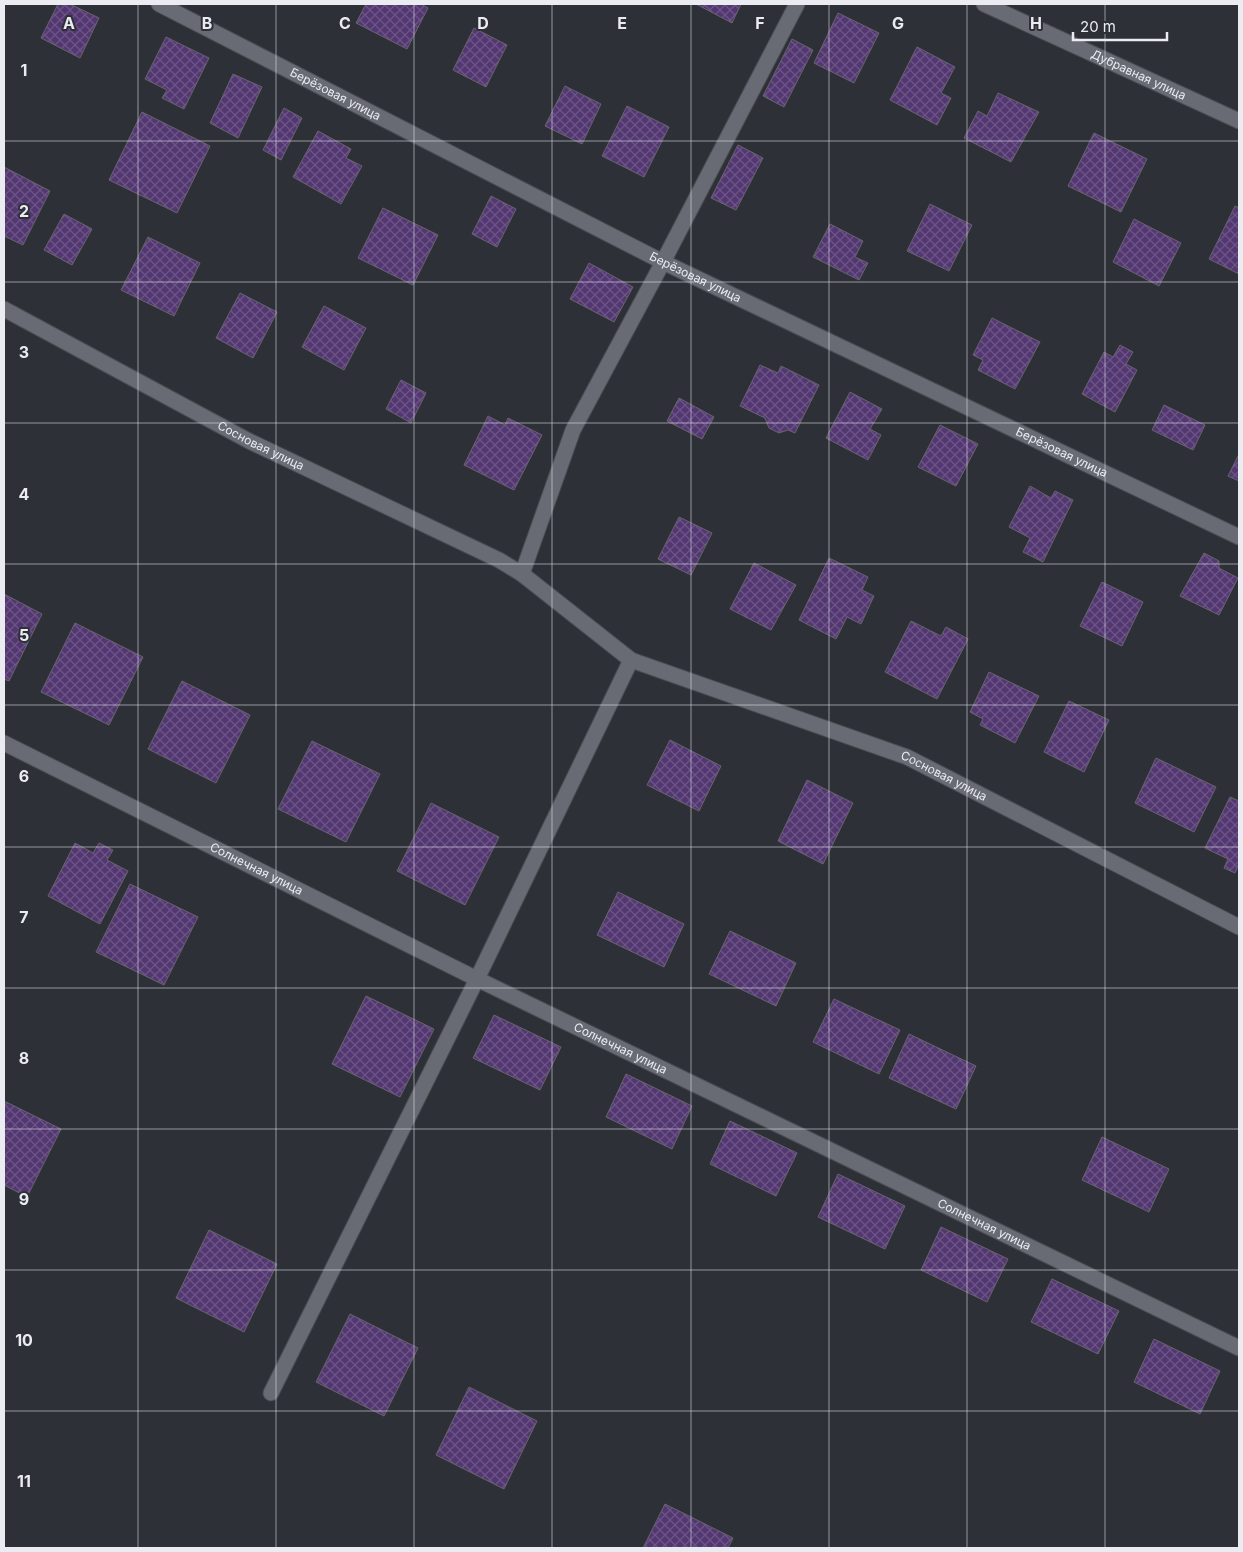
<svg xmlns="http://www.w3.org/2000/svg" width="1243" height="1552" viewBox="0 0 1243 1552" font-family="Inter,sans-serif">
  <defs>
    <pattern id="building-cross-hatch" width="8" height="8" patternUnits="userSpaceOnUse" patternTransform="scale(1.25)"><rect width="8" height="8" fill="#533771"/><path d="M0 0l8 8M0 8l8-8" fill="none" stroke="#6c5486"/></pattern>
  </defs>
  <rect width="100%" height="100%" fill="#2e3038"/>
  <g fill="url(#building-cross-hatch)" stroke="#67646c">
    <polygon points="58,4 70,4 99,18 80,58 41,38"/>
    <polygon points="366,4 421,4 428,8 407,49 356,23"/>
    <polygon points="696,4 741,4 732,23"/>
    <polygon points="838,13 879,33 854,83 814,63"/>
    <polygon points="474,28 507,45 486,87 453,70"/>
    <polygon points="166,37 209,58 184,109 162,98 167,90 145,79"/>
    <polygon points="792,39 813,50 784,107 763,96"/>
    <polygon points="917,47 955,67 941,93 951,98 937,125 890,100"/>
    <polygon points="233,74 262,87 238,138 210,123"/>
    <polygon points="565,86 601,104 582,144 545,126"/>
    <polygon points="998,93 1039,112 1011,162 964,138 978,111 987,116"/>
    <polygon points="627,106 669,127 644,177 602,156"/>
    <polygon points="284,108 302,118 281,160 263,150"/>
    <polygon points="142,112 210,146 177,213 109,180"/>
    <polygon points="318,131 351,149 346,158 362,166 341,204 293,177"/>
    <polygon points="1094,133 1147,159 1121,212 1068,186"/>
    <polygon points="738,145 763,158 736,210 711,198"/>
    <polygon points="4,167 50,191 23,245 4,236"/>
    <polygon points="491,196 516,209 497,247 472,234"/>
    <polygon points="930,204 972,225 949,271 907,251"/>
    <polygon points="1235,206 1239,208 1239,274 1209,259"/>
    <polygon points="383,208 438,235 413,285 358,258"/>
    <polygon points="64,214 92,229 72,265 44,250"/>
    <polygon points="1134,219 1181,243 1159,286 1113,262"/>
    <polygon points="830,224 863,241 855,257 868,263 859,280 813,257"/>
    <polygon points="148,237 200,263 174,316 121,290"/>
    <polygon points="589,263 633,287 614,322 570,299"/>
    <polygon points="240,293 277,312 253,358 216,338"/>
    <polygon points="324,306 366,328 344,370 302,347"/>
    <polygon points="992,318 1040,342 1015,389 978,370 983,360 973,355"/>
    <polygon points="1120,345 1133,352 1126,364 1137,370 1115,412 1082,394 1104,352 1113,357"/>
    <polygon points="760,365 778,373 781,366 819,385 795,433 788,430 779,433 769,428 765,418 740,406"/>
    <polygon points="401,380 426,393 411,423 386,409"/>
    <polygon points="850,392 882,409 870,429 881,435 868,460 826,438"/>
    <polygon points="679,398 714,417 702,439 667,421"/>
    <polygon points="1164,405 1205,425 1193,450 1152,430"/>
    <polygon points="488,416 505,425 508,418 542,435 514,490 464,465"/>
    <polygon points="940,425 978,444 956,486 918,467"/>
    <polygon points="1239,454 1239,481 1228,476"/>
    <polygon points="1030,486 1051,498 1055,491 1073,500 1043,562 1023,552 1030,538 1009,527"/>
    <polygon points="679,517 712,533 691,575 658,559"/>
    <polygon points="1204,553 1219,561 1219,568 1238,578 1219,615 1180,596"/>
    <polygon points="829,558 868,577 862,590 874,596 861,624 847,617 836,639 799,620"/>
    <polygon points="754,563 796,585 771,630 730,609"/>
    <polygon points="1102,582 1143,602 1122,646 1080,626"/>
    <polygon points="4,594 42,614 9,681 4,679"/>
    <polygon points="911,621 941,636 946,627 968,639 937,699 885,672"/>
    <polygon points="75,623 143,657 109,725 41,692"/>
    <polygon points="989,672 1039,696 1015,743 980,725 983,719 970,712"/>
    <polygon points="182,681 250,715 216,783 148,749"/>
    <polygon points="1069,701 1109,720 1084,772 1044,752"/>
    <polygon points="670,740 721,766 699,811 647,785"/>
    <polygon points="312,741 380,774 346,842 278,809"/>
    <polygon points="1156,758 1216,787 1194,832 1135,803"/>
    <polygon points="807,780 853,803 823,864 778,841"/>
    <polygon points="1230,797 1239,801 1239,864 1235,873 1224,868 1228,859 1205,848"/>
    <polygon points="431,803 499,837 465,905 397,871"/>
    <polygon points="75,843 93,853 99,843 113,850 107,860 128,871 100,924 48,896"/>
    <polygon points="130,884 198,917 164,985 96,952"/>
    <polygon points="618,892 684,924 664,967 597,935"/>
    <polygon points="730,931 796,963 776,1006 709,974"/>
    <polygon points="366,996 434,1029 400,1097 332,1064"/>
    <polygon points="834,999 900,1030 879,1074 813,1042"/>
    <polygon points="494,1015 561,1047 540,1090 473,1058"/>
    <polygon points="909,1034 976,1066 956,1109 889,1078"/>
    <polygon points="626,1074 692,1106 672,1149 606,1117"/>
    <polygon points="4,1101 61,1129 27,1197 4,1185"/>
    <polygon points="730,1121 797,1153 776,1196 710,1164"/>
    <polygon points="1102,1137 1169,1169 1149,1212 1082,1180"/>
    <polygon points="838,1174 905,1206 885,1249 818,1217"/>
    <polygon points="941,1227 1008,1259 987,1302 921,1270"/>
    <polygon points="209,1230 277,1264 244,1332 176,1298"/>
    <polygon points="1052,1279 1119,1311 1098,1354 1031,1322"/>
    <polygon points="350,1314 418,1348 384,1416 316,1382"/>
    <polygon points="1154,1339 1220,1371 1200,1414 1134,1382"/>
    <polygon points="469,1387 537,1421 504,1489 436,1455"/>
    <polygon points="665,1504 733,1538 728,1548 643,1548"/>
  </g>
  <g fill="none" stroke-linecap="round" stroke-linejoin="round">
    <defs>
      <g id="minor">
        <path id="s1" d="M 159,4 L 663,262 L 1239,537"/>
        <path id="s2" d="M 984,4 L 1239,121"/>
        <path id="s3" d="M 4,309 L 249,441 L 499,560 L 522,574"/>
        <path id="s4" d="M 631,660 L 907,757 L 1239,927"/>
        <path id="s5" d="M 4,743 L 477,979 L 1239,1348"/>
        <polyline points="271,1393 477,979 631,660 522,574 573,430 663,262 797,4"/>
      </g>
    </defs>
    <use href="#minor" stroke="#494b51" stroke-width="17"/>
    <use href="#minor" stroke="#686b73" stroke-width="15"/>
  </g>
  <path fill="none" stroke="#eaecf1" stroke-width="1" stroke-opacity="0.55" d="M 138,4 L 138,1548M 276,4 L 276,1548M 414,4 L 414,1548M 552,4 L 552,1548M 691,4 L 691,1548M 829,4 L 829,1548M 967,4 L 967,1548M 1105,4 L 1105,1548M 4,141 L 1239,141M 4,282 L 1239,282M 4,423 L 1239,423M 4,564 L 1239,564M 4,705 L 1239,705M 4,847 L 1239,847M 4,988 L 1239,988M 4,1129 L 1239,1129M 4,1270 L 1239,1270M 4,1411 L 1239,1411"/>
  <g text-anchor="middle" stroke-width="4" stroke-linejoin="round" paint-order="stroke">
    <g font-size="12" fill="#eaecf1" stroke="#2e3038">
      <text dy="4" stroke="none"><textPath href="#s2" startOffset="170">Дубравная улица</textPath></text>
      <text dy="4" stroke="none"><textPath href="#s1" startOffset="198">Берёзовая улица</textPath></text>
      <text dy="4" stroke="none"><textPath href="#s1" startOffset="602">Берёзовая улица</textPath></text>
      <text dy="4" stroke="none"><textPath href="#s3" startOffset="291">Сосновая улица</textPath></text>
      <text dy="4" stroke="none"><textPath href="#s1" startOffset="1008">Берёзовая улица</textPath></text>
      <text dy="4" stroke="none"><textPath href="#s4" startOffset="334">Сосновая улица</textPath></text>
      <text dy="4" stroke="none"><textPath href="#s5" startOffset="282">Солнечная улица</textPath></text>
      <text dy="4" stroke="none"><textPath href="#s5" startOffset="688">Солнечная улица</textPath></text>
      <text dy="4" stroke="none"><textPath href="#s5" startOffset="1092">Солнечная улица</textPath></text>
    </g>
  </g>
  <g font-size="16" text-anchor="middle" font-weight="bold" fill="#eaecf1" stroke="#2e3038" stroke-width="4" stroke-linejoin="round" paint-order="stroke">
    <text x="69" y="29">A</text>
    <text x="207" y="29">B</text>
    <text x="345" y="29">C</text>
    <text x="483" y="29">D</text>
    <text x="622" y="29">E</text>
    <text x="760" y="29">F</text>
    <text x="898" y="29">G</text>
    <text x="1036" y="29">H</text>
    <text x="24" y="76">1</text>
    <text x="24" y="217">2</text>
    <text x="24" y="358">3</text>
    <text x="24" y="500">4</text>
    <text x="24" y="641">5</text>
    <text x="24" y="782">6</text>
    <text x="24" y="923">7</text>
    <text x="24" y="1064">8</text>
    <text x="24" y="1205">9</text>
    <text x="24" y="1346">10</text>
    <text x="24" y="1487">11</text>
  </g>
  <rect width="1243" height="1552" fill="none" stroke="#eaecf1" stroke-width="10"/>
  <path d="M1073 32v8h94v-8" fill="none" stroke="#eaecf1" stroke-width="2.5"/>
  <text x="1080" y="32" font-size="15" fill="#eaecf1" stroke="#2e3038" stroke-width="4" paint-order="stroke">20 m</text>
</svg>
